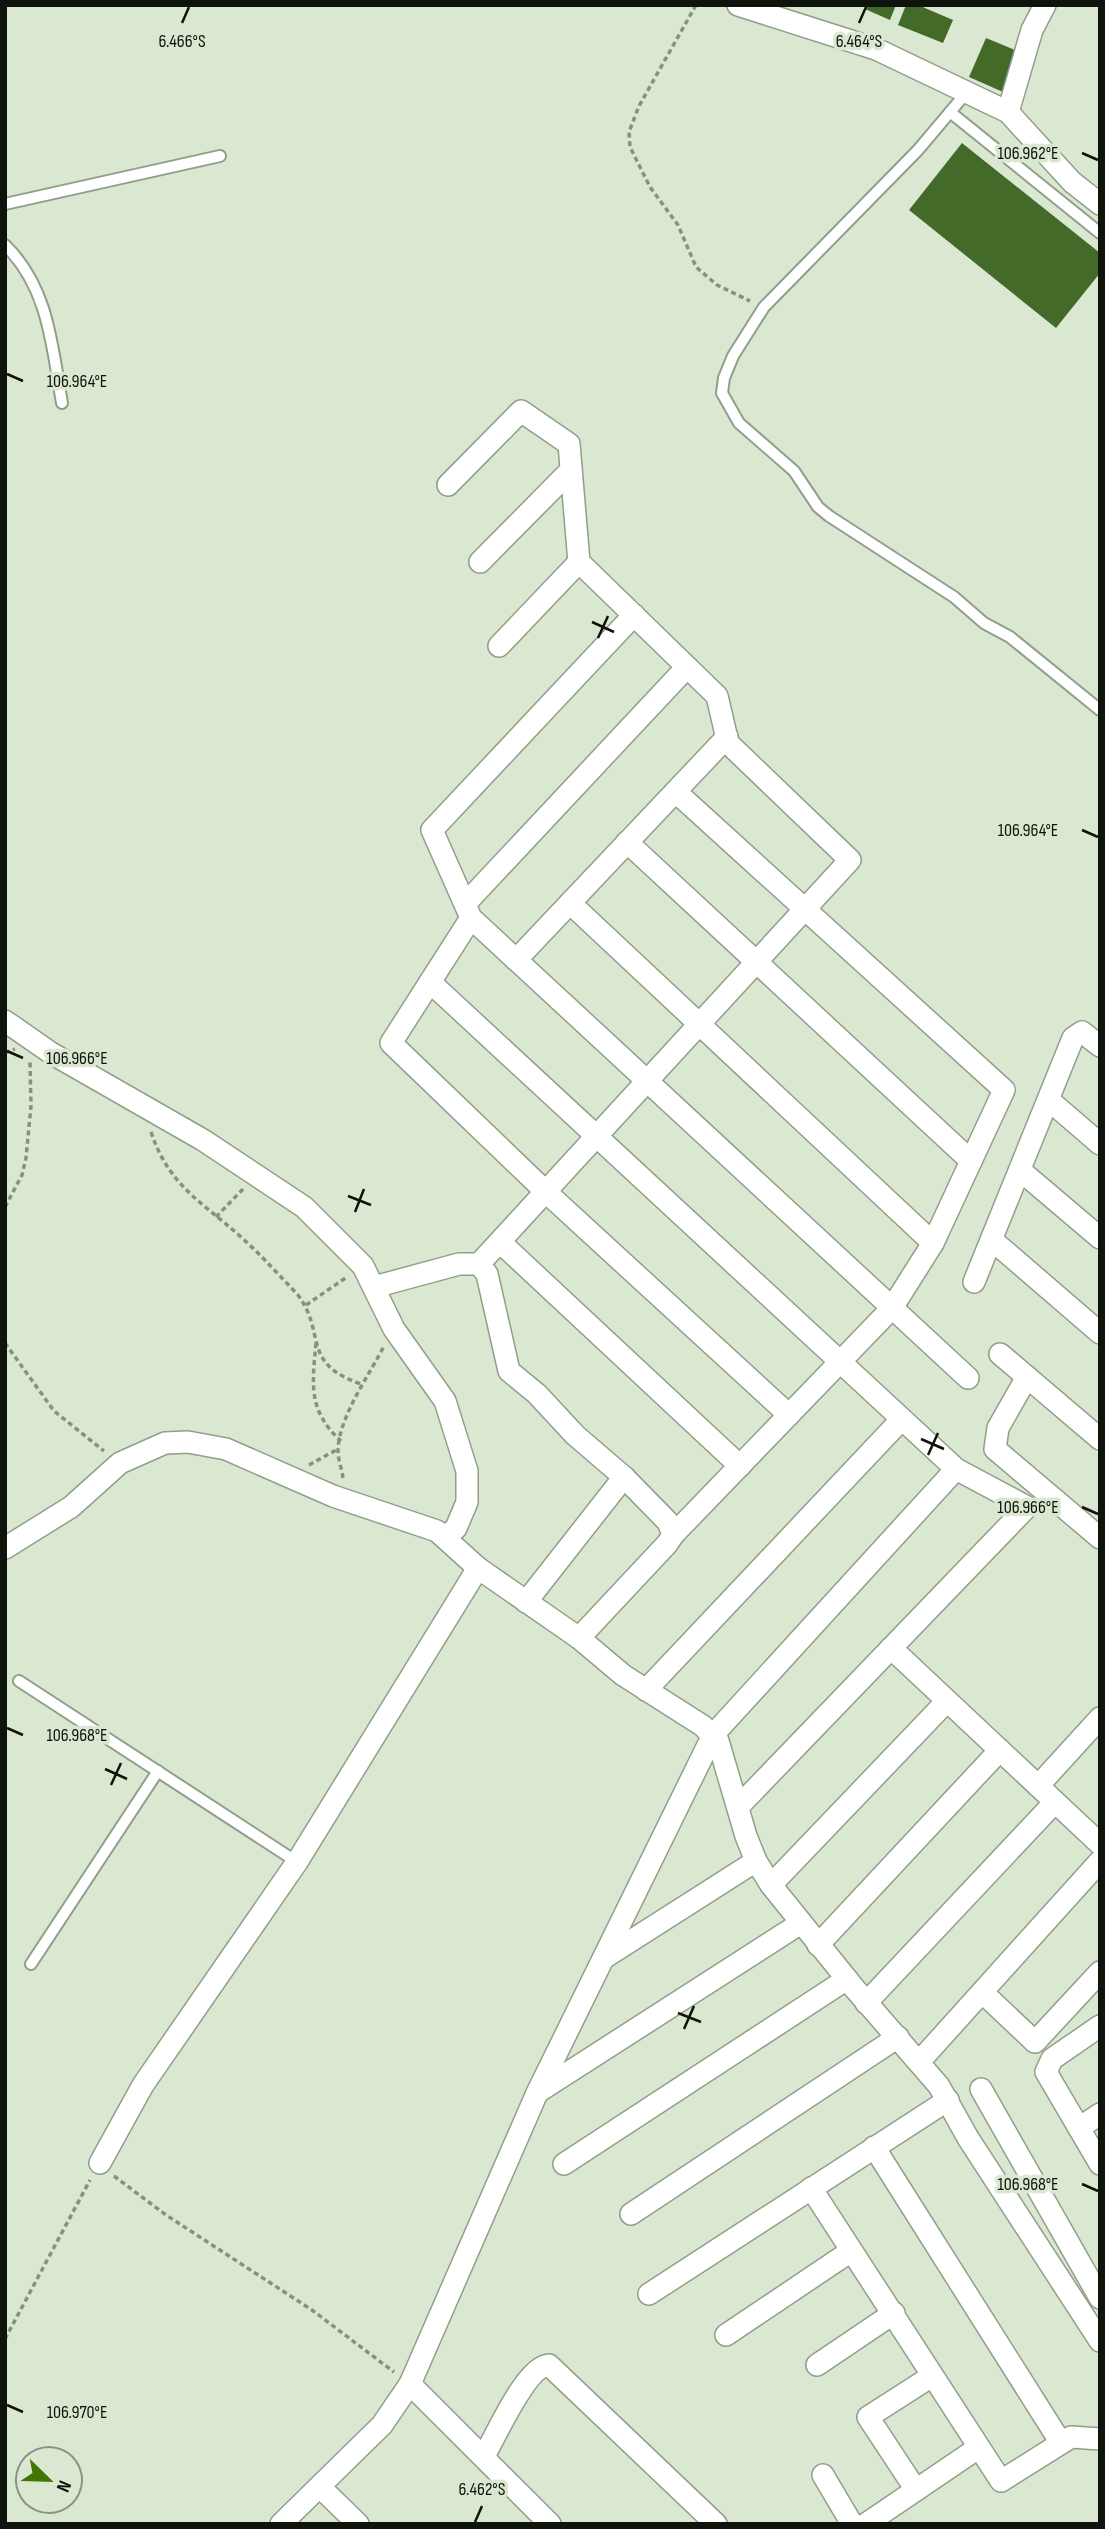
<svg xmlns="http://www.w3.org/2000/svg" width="1105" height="2529" viewBox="0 0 1105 2529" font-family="'Sofia Sans Condensed',sans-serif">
  <rect width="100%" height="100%" fill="#dae8d2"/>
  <g fill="#446a29">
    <polygon points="866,5 896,5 890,20 865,9"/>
    <polygon points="906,5 918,5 953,20 943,43 898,25"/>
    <polygon points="986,38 1020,52 1003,92 969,77"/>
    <polygon points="962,143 1100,253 1100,273 1056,328 909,210"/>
  </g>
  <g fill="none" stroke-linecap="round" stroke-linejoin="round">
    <defs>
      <g id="lane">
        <polyline points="967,92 918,150 764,307 733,356 724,378 722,393 739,423 794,471 818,507 829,516 954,597 984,623 1010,637 1100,710"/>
        <polyline points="950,112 1100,233"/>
        <polyline points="5,204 220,156"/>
        <path d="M 5,245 C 49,288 52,347 62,403"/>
        <polyline points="19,1681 297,1862"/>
        <polyline points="31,1964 158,1771"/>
      </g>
      <g id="street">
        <polyline points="738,5 876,49 1008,112 1072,182 1100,204"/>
        <polyline points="1008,112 1032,30 1045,5"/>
        <polyline points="448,485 521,411 569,444 579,562 717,696 728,743 850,860 479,1264"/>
        <polyline points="480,562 571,470"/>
        <polyline points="634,615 432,830 471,918 968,1378"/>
        <polyline points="499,646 579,562"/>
        <polyline points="627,842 971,1161"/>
        <polyline points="570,903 933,1243"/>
        <polyline points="465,904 687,667"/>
        <polyline points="471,918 391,1043 546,1192 789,1415"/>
        <polyline points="516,960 727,737"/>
        <polyline points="430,982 956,1469 1027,1507 738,1807"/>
        <polyline points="5,1021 51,1053 203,1140 304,1207 363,1266 394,1329 445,1401 467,1471 467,1502 456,1528 445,1538"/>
        <polyline points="1050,1101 1100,1144"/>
        <polyline points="1021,1171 1100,1238"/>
        <polyline points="992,1240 1100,1333"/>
        <polyline points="500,1242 740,1466"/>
        <polyline points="974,1282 1073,1038 1082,1032 1100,1046"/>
        <polyline points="374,1287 459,1264 479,1264 487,1274 509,1371 537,1394 575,1435 624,1477 668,1522 673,1535 667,1544 579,1638"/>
        <polyline points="1000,1354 1100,1439"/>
        <polyline points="1027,1377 998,1428 995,1449 1100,1538"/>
        <polyline points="673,1535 892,1308 933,1243 1004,1090 676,792"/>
        <polyline points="5,1548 71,1507 120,1463 165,1443 188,1442 226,1449 333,1496 437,1531 478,1568 579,1638 623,1675 703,1726 718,1741 746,1836 756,1861 771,1885 855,1989 939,2086 968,2138 1100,2341"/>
        <polyline points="526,1602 624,1477"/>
        <polyline points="891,1648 1100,1844"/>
        <polyline points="646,1690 901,1420"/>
        <polyline points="1038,1786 1100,1718"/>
        <polyline points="771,1885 947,1701"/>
        <polyline points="818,1945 1000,1750"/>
        <polyline points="604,1958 756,1861"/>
        <polyline points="982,1992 1100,1861"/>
        <polyline points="866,2003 1055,1802"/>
        <polyline points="1100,2026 1052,2059 1046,2072 1100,2164"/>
        <polyline points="919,2062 982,1992 1035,2042 1100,1972"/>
        <polyline points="981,2089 1100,2298"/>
        <polyline points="538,2092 801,1923"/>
        <polyline points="1079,2128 1100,2114"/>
        <polyline points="874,2147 1061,2443"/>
        <polyline points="100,2163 143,2085 297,1862 478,1568"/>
        <polyline points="564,2164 847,1979"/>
        <polyline points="811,2188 1001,2481 1071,2437 1100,2439"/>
        <polyline points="631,2214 898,2037"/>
        <polyline points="649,2294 948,2100"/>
        <polyline points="726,2335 851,2251"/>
        <polyline points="817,2365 894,2313"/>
        <polyline points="410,2384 550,2524"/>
        <path d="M 484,2456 C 496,2436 526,2366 549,2365 L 716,2524"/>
        <polyline points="823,2475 852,2524"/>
        <polyline points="320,2487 358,2524"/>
        <polyline points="916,2490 868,2417 932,2376"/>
        <polyline points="281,2524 382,2425 410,2384 537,2093 713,1735 956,1469"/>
        <polyline points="866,2524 978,2448"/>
      </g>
    </defs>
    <use href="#lane" stroke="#919f8a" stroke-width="14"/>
    <use href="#street" stroke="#919f8a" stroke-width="24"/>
    <g stroke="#879181" stroke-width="3.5" stroke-dasharray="5 3.5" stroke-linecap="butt">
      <polyline points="696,5 639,106 629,132 630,147 650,187 678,225 696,267 717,285 750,301"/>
      <polyline points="5,1053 15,1049"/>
      <path d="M 151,1132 C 169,1186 201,1201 241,1237 C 261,1255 279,1275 298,1295 C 327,1334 300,1363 361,1384"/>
      <polyline points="5,1207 22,1175 26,1158 31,1106 30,1061"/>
      <polyline points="216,1217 244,1188"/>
      <polyline points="306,1305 347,1277"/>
      <polyline points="5,1343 54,1411 104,1451"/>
      <path d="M 316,1343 C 312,1385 308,1411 341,1441"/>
      <polyline points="309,1465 338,1449"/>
      <path d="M 343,1478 C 342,1469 338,1460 338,1451 C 338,1418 370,1374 384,1346"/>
      <polyline points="114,2176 166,2215 312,2310 394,2372"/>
      <polyline points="5,2339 90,2180"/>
    </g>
    <use href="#lane" stroke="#fff" stroke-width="10"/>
    <use href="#street" stroke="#fff" stroke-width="21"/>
  </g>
  <path fill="none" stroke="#0e130b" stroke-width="2.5" d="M 182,23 L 189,7M 859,23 L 866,7M 1082,153 L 1098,160M 7,374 L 23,381M 592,622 L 614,632M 598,638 L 608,616M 1082,830 L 1098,837M 7,1051 L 23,1058M 348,1196 L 371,1205M 355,1212 L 364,1189M 921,1439 L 944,1449M 928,1455 L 938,1433M 1082,1507 L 1098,1514M 7,1728 L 23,1735M 105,1769 L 127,1779M 111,1785 L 121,1763M 678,2013 L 701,2022M 684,2029 L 694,2006M 1082,2184 L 1098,2191M 7,2405 L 23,2412M 475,2522 L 482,2506"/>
  <g font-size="18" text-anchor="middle" fill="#0e130b" stroke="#dae8d2" stroke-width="7" stroke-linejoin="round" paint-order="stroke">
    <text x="182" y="47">6.466°S</text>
    <text x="859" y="47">6.464°S</text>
    <text x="1028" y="159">106.962°E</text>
    <text x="77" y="387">106.964°E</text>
    <text x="1028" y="836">106.964°E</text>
    <text x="77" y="1064">106.966°E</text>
    <text x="1028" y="1513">106.966°E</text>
    <text x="77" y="1741">106.968°E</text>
    <text x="1028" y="2190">106.968°E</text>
    <text x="77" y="2418">106.970°E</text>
    <text x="482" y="2495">6.462°S</text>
  </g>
  <rect width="1105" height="2529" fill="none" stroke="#0e130b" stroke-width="14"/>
  <g transform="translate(49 2480) rotate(113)"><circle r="33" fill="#dae8d2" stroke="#889382" stroke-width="2"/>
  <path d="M0-5L12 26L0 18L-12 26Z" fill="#407606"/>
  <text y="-10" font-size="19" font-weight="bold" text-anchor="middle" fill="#0e130b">N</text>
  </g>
</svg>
